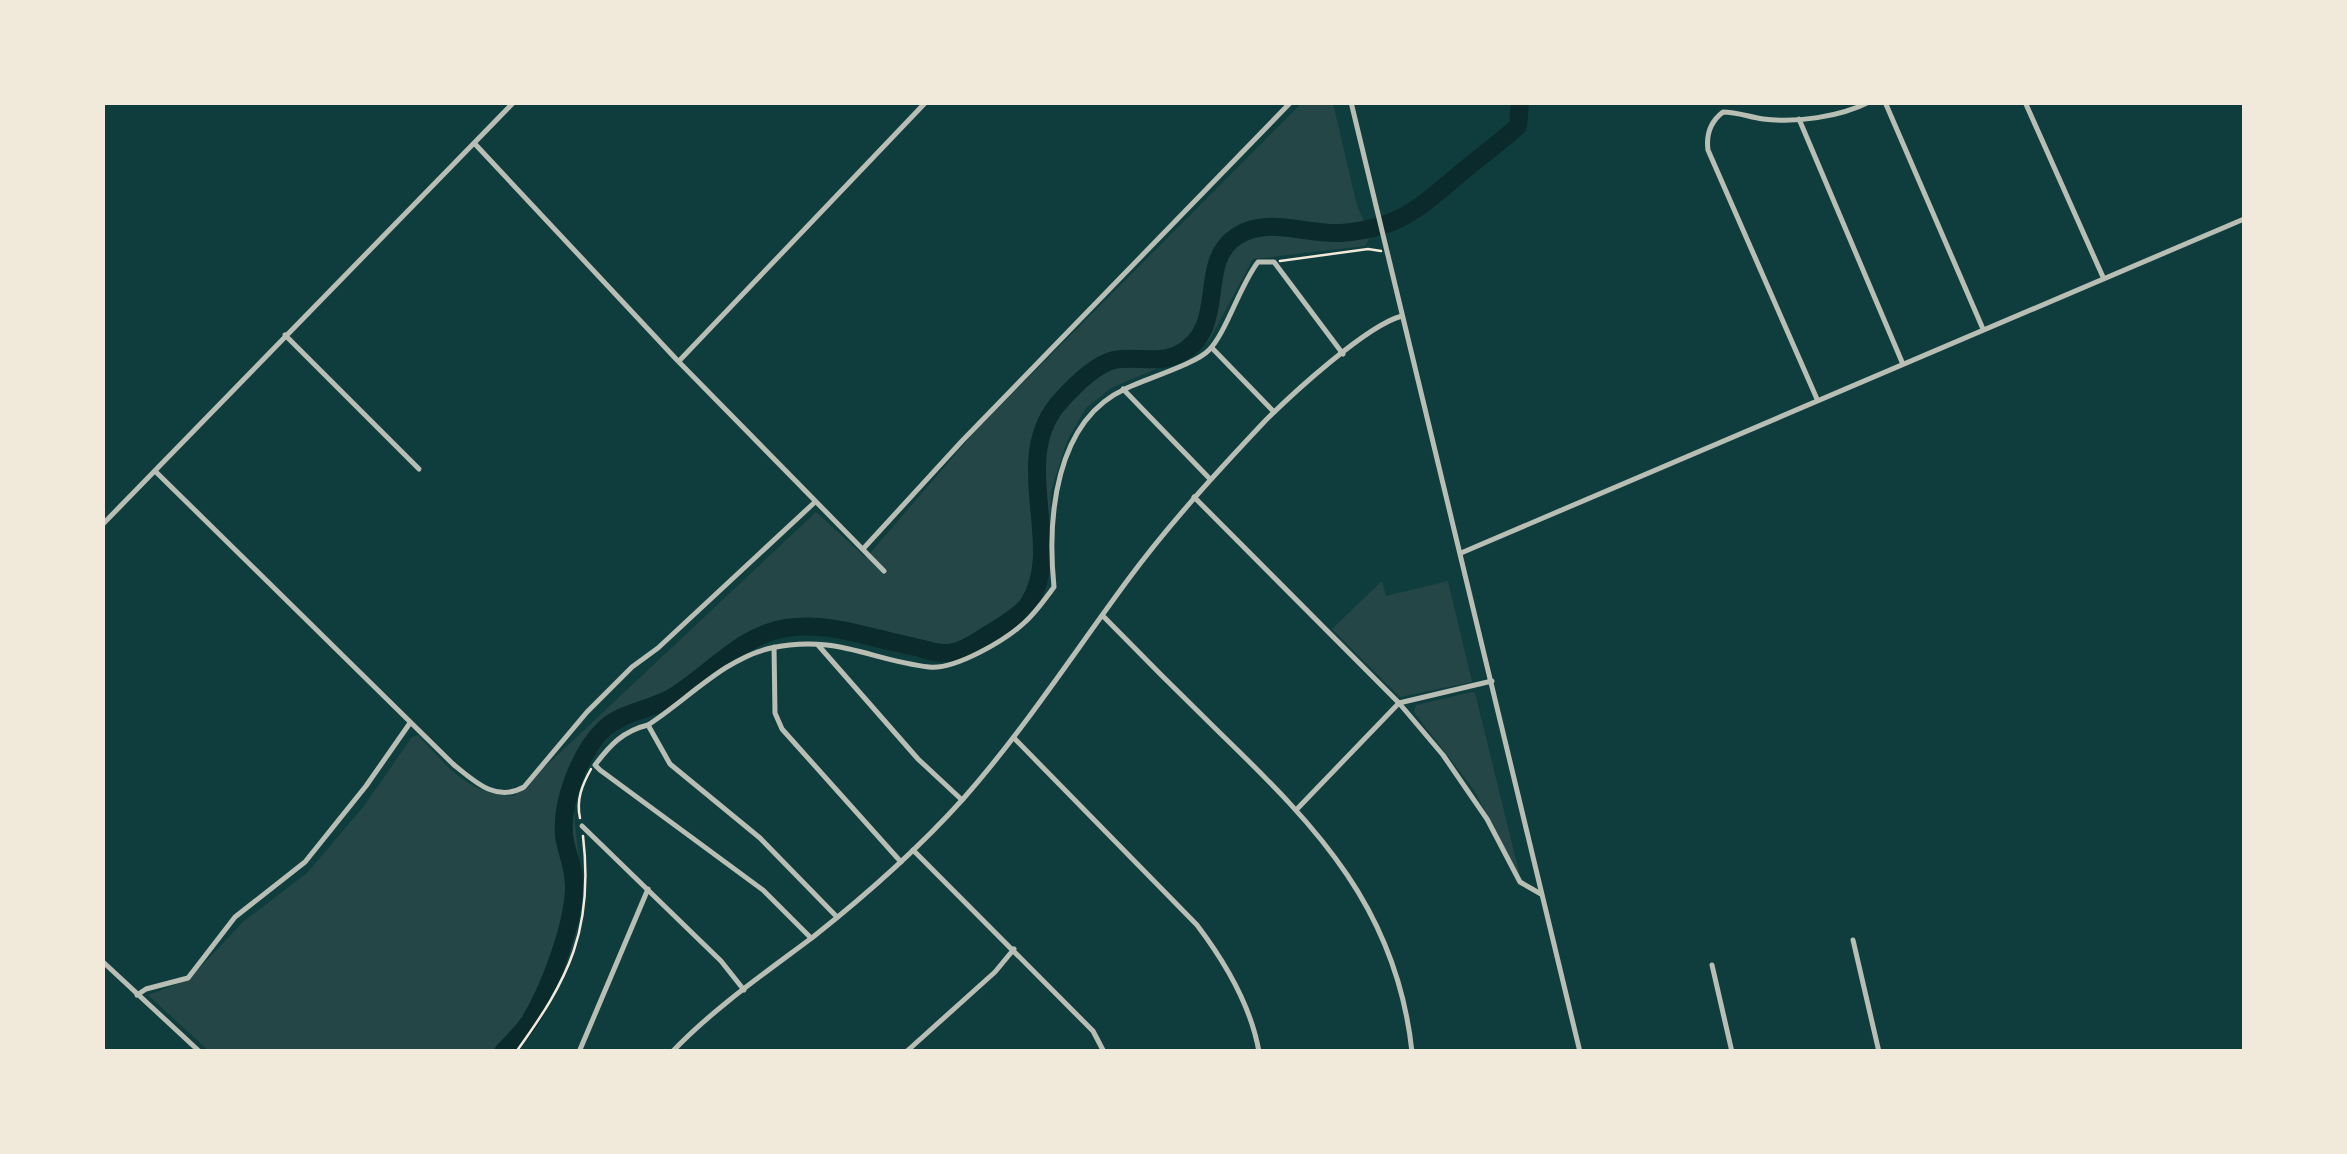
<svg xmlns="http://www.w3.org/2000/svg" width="2347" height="1154" viewBox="0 0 2347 1154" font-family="'Asap Condensed',sans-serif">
  <rect width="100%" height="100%" fill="#0f3d3e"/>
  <g fill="#244646">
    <path d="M 1302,103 L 1333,103 L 1356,202 L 1370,237 L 1365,246 L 1253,259 L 1209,341 L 1195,352 L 1111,388 L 1086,408 L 1067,441 L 1051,491 L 1049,570 L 1045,591 L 1017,625 L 946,662 L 898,653 L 843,637 L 783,633 L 759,641 L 664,710 L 615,730 L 584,768 L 573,802 L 580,871 L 577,938 L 556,989 L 513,1051 L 209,1051 L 148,995 L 188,980 L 244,921 L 307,873 L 364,806 L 412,737 L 418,735 C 450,769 466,793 514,796 L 816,512 L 866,558 L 978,428 Z"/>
    <polygon points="1382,581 1386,596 1448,581 1472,682 1400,697 1332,629"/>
    <polygon points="1472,692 1475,693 1520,876 1474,790 1414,712 1416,705"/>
  </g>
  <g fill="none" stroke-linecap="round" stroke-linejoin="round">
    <path stroke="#0a2a2b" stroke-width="18" d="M 503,1052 C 512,1042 523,1032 530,1021 C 550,987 572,929 574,890 C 575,867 566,853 564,835 C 561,802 580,753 603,730 C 622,711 654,710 676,695 C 711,673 743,634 786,628 C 830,621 873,639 915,647 C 925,649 937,654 947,653 C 958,653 975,643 984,637 C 997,629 1022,615 1029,603 C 1065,546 1010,464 1057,405 C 1070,390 1094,365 1114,360 C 1135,356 1160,364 1179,354 C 1230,328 1195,263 1237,236 C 1269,216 1305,235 1341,233 C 1404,228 1423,204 1468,167 C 1485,153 1502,141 1518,126 L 1520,102"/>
    <g stroke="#f1e9da" stroke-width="2.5">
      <polyline points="1280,261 1368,249 1381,251"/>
      <path d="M 580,818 C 576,800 582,785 591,769"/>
      <path d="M 516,1052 C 569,979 594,929 583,836"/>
    </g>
    <g stroke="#b8beb3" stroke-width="5">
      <polyline points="1885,102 1983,329"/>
      <polyline points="2025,102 2103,277"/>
      <polyline points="1799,119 1902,362"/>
      <polyline points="475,144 677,360 884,571"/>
      <polyline points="285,335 419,469"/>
      <polyline points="1212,348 1274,412"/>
      <polyline points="679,361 926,102"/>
      <polyline points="1123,389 1210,479"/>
      <path d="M 1817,399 L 1708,150 C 1706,135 1710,122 1723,112 C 1737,112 1749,117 1763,119 C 1796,123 1840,117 1869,102"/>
      <path d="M 155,471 L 453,764 C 474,781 496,803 524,787 L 587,712 L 632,667 L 658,648 L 815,502"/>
      <polyline points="1194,497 1399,703 1443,755 1487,819 1520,882 1541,894"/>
      <polyline points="863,549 962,441 1291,102"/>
      <polyline points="1461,553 2244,219"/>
      <path d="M 1103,616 C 1142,656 1181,695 1221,734 C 1318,828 1397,910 1412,1052"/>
      <polyline points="818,645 918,759 962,800"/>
      <polyline points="774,647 775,713 782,729 901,862"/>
      <polyline points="648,725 670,764 760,838 837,917"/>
      <path d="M 1014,738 L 1197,925 C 1225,962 1251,1005 1259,1052"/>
      <polyline points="1298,808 1399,703 1492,681"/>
      <polyline points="582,826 721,961 744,990"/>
      <polyline points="913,850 1093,1031 1104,1052"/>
      <path d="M 811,938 L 763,890 L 600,770 L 595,765 C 610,745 623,731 648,725 C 687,700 725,658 771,648 C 836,634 870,660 929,667 C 955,670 1006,640 1025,622 C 1036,612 1045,599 1054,587 C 1047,518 1055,421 1125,389 C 1145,379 1196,364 1209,350 C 1226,333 1240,285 1258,262 L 1274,262 L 1343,354"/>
      <polyline points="1853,940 1879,1052"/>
      <polyline points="102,961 200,1052"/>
      <polyline points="1712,965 1732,1052"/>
      <polyline points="137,995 146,989 188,978 235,917 305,862 366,786 410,723"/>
      <polyline points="579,1052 648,889"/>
      <path d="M 672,1052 C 714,1008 765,973 813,937 C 866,895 918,849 963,799 C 1023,731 1073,654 1127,581 C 1169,524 1216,473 1265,421 C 1292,394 1367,325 1402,316"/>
      <polyline points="906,1052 995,972 1014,949"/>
    </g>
    <g stroke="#b8beb3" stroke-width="5">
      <polyline points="1351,102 1580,1052"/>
      <polyline points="102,525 514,102"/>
    </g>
  </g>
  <rect width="2347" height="1154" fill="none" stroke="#f1e9da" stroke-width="210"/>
</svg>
